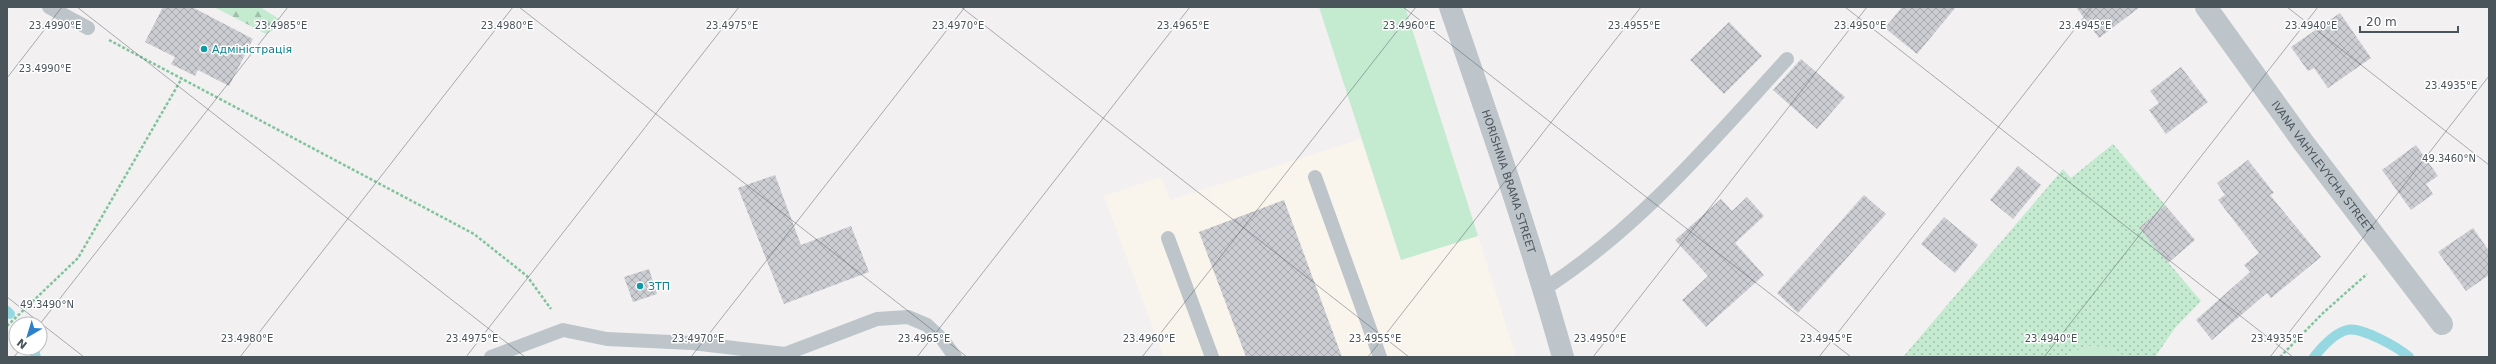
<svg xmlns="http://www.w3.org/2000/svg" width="2496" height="364" viewBox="0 0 2496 364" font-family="'DejaVu Sans',sans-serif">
  <defs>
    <pattern id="forest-firs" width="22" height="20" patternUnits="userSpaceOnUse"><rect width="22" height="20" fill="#c4ead0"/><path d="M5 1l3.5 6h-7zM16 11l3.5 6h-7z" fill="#a1c0ac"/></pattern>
    <pattern id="garden-dots" width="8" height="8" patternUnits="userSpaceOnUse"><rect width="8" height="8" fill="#c4ead0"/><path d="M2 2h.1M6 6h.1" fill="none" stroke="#a1c0ac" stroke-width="1.8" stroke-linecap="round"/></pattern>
    <pattern id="building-cross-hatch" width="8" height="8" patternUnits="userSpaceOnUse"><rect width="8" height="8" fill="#cbcdd2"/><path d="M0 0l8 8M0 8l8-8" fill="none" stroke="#a7a9ad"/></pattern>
  </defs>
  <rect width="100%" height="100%" fill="#f2f0f0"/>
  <polygon fill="#faf5ec" points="1361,139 1401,260 1478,236 1516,357 1164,357 1104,196 1161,177 1170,200"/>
  <g fill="#c4ead0">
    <polygon points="1319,7 1405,7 1478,236 1401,260"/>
    <polygon points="2086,346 2105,347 2127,357 2064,357"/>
  </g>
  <polygon fill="url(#forest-firs)" points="214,7 260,7 281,20 275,29 266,34"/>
  <polygon fill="url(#garden-dots)" points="2113,144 2165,205 2139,228 2201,301 2175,328 2155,357 2127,357 2105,347 2086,346 2064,357 1903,357 2063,169 2071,178"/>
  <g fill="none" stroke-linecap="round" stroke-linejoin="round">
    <g stroke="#96d8e2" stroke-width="10">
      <polyline points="7,311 10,314"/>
      <polyline points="33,348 36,357"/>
      <path d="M 2314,357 C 2322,347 2334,333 2347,330 C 2361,326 2399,348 2409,357"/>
    </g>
  </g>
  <g fill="url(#building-cross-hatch)">
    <polygon points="163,7 192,7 253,39 229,86 198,70 195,76 171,64 175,57 145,42"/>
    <polygon points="1902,7 1956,7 1917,54 1885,28"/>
    <polygon points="2076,7 2140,7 2099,38"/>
    <polygon points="2340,13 2371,58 2328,88 2314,68 2308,71 2291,47"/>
    <polygon points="1729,22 1762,56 1724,94 1690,60"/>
    <polygon points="1801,59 1845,97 1817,129 1773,90"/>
    <polygon points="2181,67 2208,102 2166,134 2149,110 2159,103 2150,91"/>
    <polygon points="2416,145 2438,176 2426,184 2433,194 2411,210 2382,170"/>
    <polygon points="2248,160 2274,193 2270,195 2321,257 2271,298 2267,293 2212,340 2196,320 2250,272 2244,265 2259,253 2218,200 2225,195 2217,183"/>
    <polygon points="2018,166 2041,185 2013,219 1990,200"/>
    <polygon points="775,175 801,245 851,226 869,272 784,304 738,188"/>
    <polygon points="1864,195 1886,214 1798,313 1777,293"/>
    <polygon points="1747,197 1764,216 1735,243 1764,275 1706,327 1682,300 1708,276 1675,240 1721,199 1732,211"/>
    <polygon points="1284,200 1342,357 1246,357 1199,232"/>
    <polygon points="2165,205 2195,240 2168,263 2139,228"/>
    <polygon points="1944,217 1978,245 1955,273 1921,244"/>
    <polygon points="2473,228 2489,251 2489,275 2466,291 2438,252"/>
    <polygon points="649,269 657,294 633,302 624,277"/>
  </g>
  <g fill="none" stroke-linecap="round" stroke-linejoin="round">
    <g stroke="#80c49d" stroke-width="2.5" stroke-dasharray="3 2" stroke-linecap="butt">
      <polyline points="109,40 474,234 527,276 551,309"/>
      <polyline points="7,326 78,258 182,78"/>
      <polyline points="2280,357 2323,313 2367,274"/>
    </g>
    <g stroke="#bdc5cb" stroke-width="14">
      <polyline points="49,7 88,28"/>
      <polyline points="1315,177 1380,357"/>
      <polyline points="1168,238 1212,357"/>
      <path d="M 1544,289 C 1639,228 1712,141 1787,59"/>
      <polyline points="491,357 563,330 607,339 692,343 785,354 877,319 908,317 927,325 943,340 955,357"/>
    </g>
    <path stroke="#bdc5cb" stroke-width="22" id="s1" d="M 2206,7 L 2303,142 L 2442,324"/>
    <path stroke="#bdc5cb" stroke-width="22" id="s2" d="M 1450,7 C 1490,123 1530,239 1563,357"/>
  </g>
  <path fill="none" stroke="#4a545b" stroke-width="1" stroke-opacity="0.45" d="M 77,7 L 525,357M 519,7 L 967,357M 961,7 L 1409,357M 1403,7 L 1851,357M 1845,7 L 2293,357M 2287,7 L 2489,165M 7,78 L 62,7M 7,297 L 84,357M 40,324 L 288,7M 14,357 L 21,348M 240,357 L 513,7M 466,357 L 739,7M 691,357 L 965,7M 917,357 L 1190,7M 1142,357 L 1416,7M 1368,357 L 1641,7M 1593,357 L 1867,7M 1819,357 L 2092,7M 2044,357 L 2318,7M 2270,357 L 2489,76"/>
  <g fill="#0f9aa8" stroke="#fff" stroke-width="1.5">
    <circle cx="204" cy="49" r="4"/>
    <circle cx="640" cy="286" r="4"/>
  </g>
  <g text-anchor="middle" stroke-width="3" stroke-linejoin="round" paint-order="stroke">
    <g font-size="11" fill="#0d838f" stroke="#fff" text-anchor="start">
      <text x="212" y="53">Адміністрація</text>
      <text x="648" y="290">ЗТП</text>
    </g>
    <g font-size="11" fill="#4a545b" stroke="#fff">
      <text dy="4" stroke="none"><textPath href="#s1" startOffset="198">IVANA VAHYLEVYCHA STREET</textPath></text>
      <text dy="4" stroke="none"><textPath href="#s2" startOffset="184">HORISHNIA BRAMA STREET</textPath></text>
    </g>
  </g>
  <g font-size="10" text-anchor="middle" fill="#4a545b" stroke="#fff" stroke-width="3" stroke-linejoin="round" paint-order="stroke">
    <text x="55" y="29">23.4990°E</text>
    <text x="281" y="29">23.4985°E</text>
    <text x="507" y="29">23.4980°E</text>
    <text x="732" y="29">23.4975°E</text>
    <text x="958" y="29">23.4970°E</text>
    <text x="1183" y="29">23.4965°E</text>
    <text x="1409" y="29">23.4960°E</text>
    <text x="1634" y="29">23.4955°E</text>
    <text x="1860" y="29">23.4950°E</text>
    <text x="2085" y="29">23.4945°E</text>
    <text x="2311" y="29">23.4940°E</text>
    <text x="45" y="72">23.4990°E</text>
    <text x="2451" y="89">23.4935°E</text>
    <text x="2449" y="162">49.3460°N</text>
    <text x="47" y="308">49.3490°N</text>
    <text x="247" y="342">23.4980°E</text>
    <text x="472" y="342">23.4975°E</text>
    <text x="698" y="342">23.4970°E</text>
    <text x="924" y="342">23.4965°E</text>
    <text x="1149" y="342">23.4960°E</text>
    <text x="1375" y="342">23.4955°E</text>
    <text x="1600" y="342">23.4950°E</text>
    <text x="1826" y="342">23.4945°E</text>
    <text x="2051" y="342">23.4940°E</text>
    <text x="2277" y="342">23.4935°E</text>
  </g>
  <rect width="2496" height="364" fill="none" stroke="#4a545b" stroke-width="16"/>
  <g transform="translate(28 336) rotate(218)"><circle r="19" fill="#ffffff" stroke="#b7bbbd"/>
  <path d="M0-3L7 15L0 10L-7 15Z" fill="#2e80cd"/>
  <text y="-6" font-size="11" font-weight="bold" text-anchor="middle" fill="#4a545b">N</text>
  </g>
  <path d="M2360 26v6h98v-6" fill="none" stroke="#4a545b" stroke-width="2"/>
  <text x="2366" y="26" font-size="12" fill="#4a545b" stroke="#ffffff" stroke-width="3" paint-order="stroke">20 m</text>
</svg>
